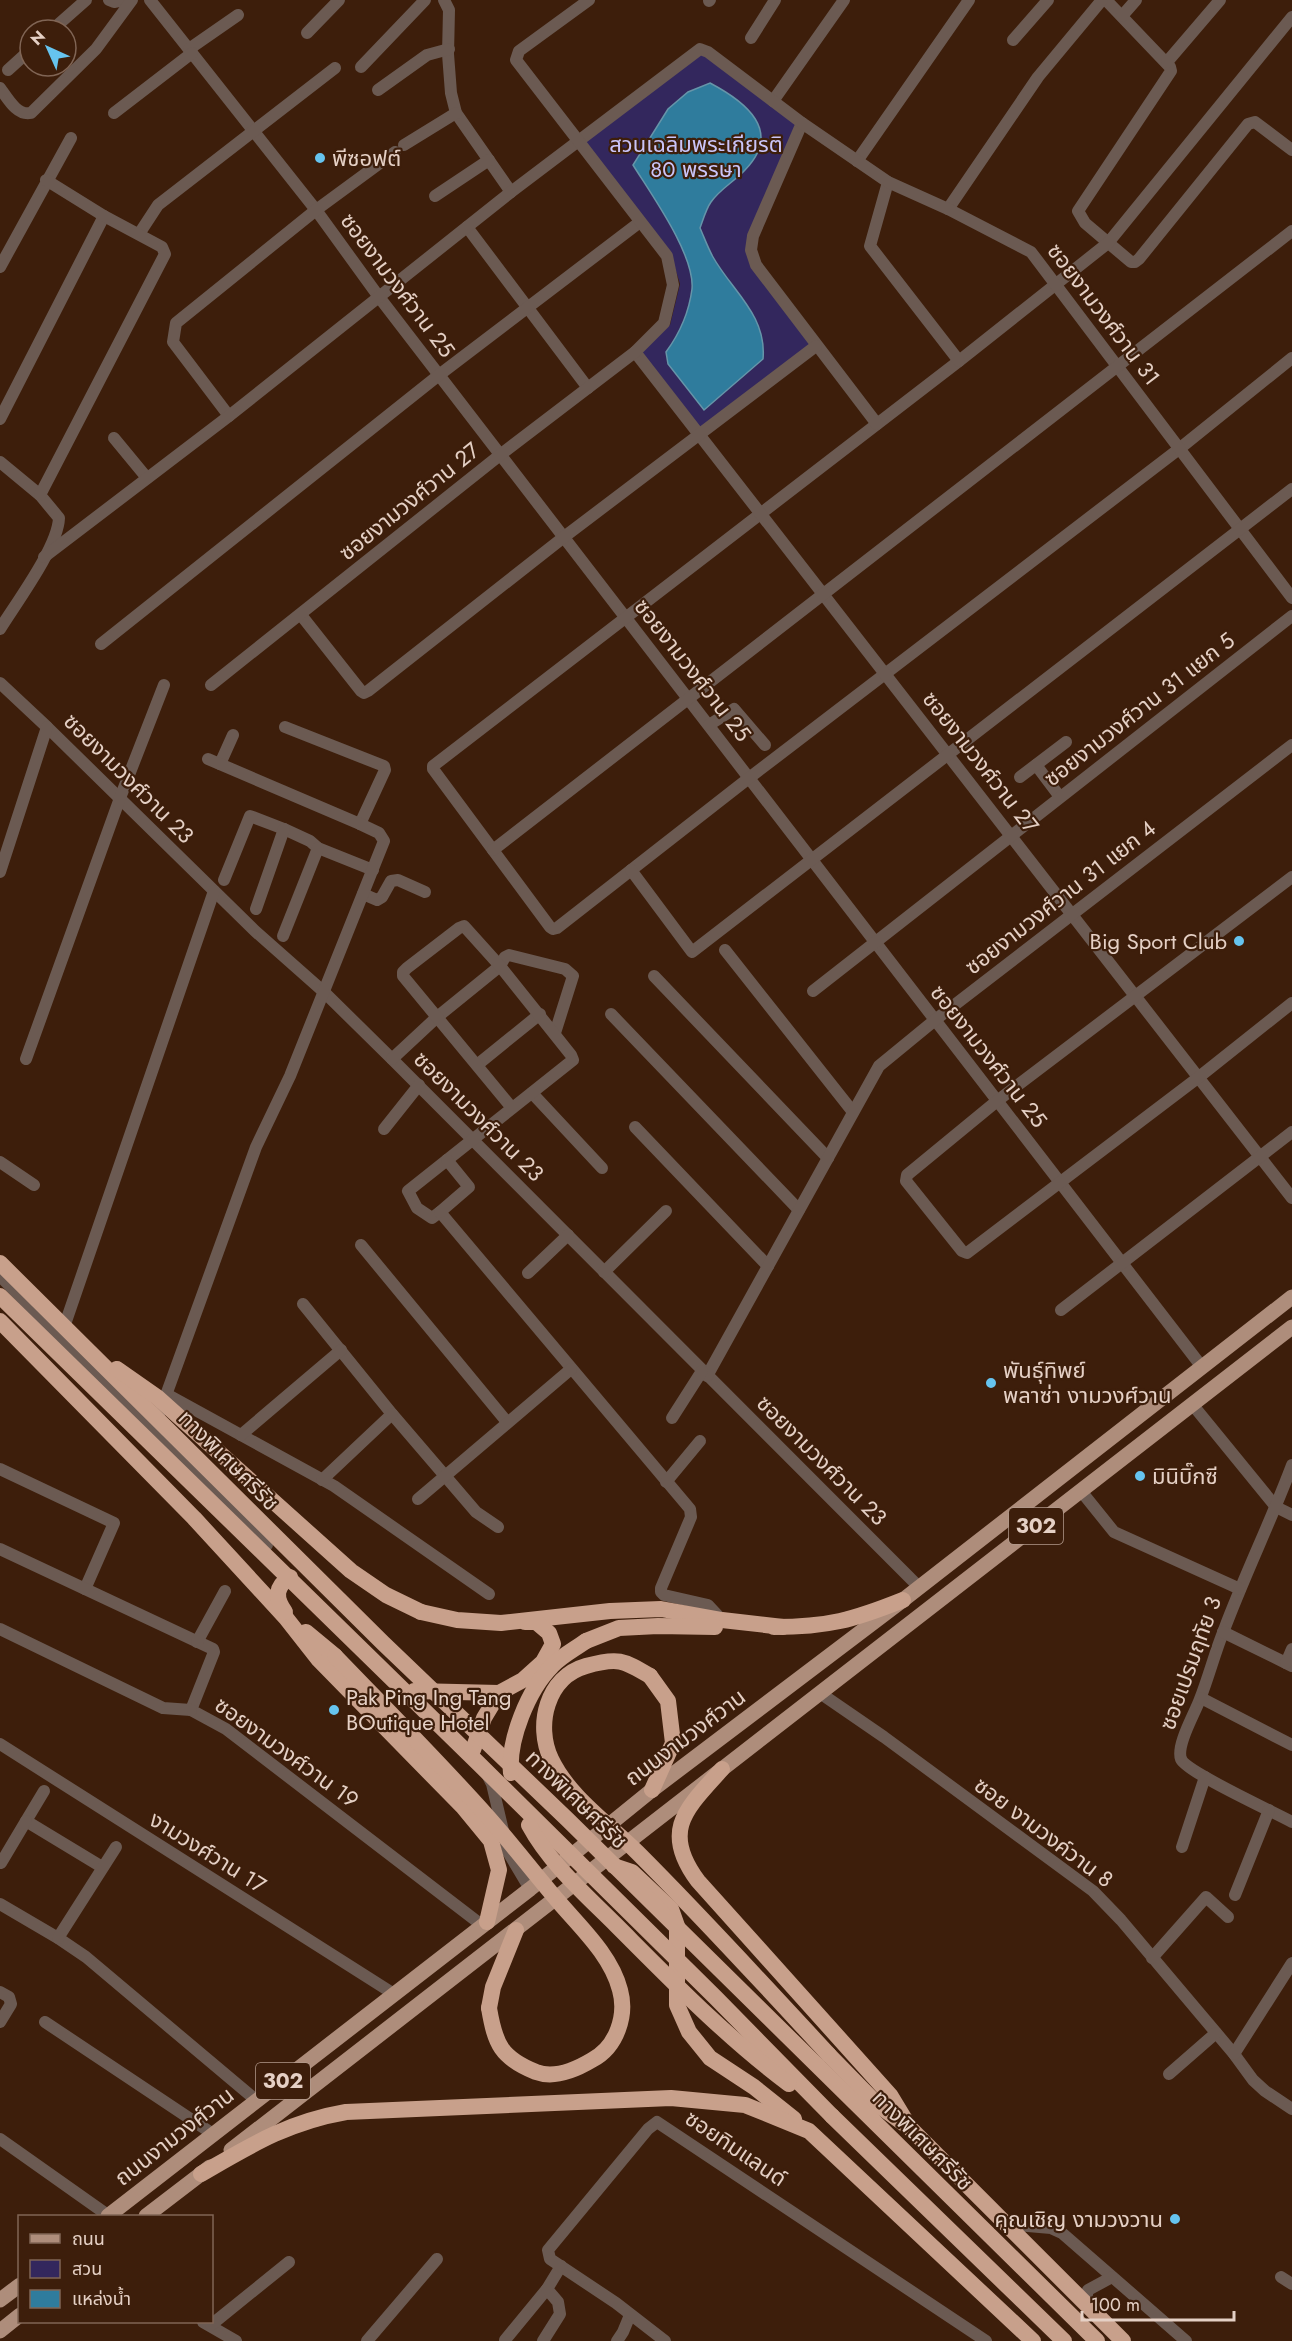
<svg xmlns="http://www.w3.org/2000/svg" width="1292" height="2341" viewBox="0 0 1292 2341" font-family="Jost,'Noto Sans Thai',sans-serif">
  <rect width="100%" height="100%" fill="#3d1e0b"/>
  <polygon fill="#33275d" points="701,51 798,125 748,249 812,345 696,433 636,355 670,325 680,284 671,255 584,143"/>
  <path fill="#2f7c9d" stroke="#6695a9" stroke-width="1.5" d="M 710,83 C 746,102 783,131 745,170 C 735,181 720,189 711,202 C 706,209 703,220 700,228 C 704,237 708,248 713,257 C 732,291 767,315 763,359 L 704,410 L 668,364 L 666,352 C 680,333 689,312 692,289 C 695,255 651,194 633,165 L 668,109 L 688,92 Z"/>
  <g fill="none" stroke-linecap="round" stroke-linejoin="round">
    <g stroke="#6b5a52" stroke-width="12">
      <polyline points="109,0 114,2 124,0"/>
      <polyline points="150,0 316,210 379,297 1202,1367"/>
      <polyline points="444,0 449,10 448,54 451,93 456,113 511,192"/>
      <polyline points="1106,0 1170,67 1171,71 1078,211 1085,223 1131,262 1135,262 1139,259 1248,124 1255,122 1292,150"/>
      <polyline points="709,1 710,0"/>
      <polyline points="1122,16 1136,0"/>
      <polyline points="1292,17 1108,243 959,361 433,766 433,769 550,927 553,929 557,928 749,778 1179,449 1292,358"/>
      <polyline points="52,30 86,0"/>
      <polyline points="307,33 339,0"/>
      <polyline points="751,38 775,0"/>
      <polyline points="1013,40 1048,0"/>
      <polyline points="189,49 238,15"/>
      <polyline points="1167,62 1220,0"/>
      <polyline points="361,67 425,0"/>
      <polyline points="8,70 30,50"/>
      <path d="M 0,88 C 8,99 17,116 31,113 L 96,49 L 132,0"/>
      <polyline points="378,90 427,55 449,49"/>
      <polyline points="773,101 844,0"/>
      <polyline points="114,113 192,53"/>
      <polyline points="802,123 753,236 751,250 756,265 877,424"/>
      <polyline points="404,145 456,113"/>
      <polyline points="857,161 969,0"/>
      <polyline points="888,182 870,246 959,361"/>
      <polyline points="435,196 489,160"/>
      <polyline points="948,209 1038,77 1102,0"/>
      <polyline points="467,227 588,388"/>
      <polyline points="139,234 158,205 335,68"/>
      <polyline points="0,267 71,138"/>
      <polyline points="635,352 1292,1198"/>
      <polyline points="229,416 173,342 176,323 316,210 395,152"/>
      <polyline points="0,419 104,216"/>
      <polyline points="114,438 147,478"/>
      <path d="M 0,462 L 40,495 L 59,518 C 58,547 16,603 0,629"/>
      <polyline points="40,495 165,254 162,247 104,216 46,180"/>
      <polyline points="44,557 229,416 511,192 700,49 708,52 802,123 888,182 948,209 1031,252 1292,598"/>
      <polyline points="301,615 361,691 364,693 368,691 564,537 816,346"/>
      <polyline points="101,644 439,375 640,222"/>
      <polyline points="0,683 47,727 255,931 324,992 392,1059 919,1587"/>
      <polyline points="211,685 500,455 635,352 664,323 673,285 667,256 516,60 519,51 589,0"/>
      <polyline points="709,725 734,709 765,745"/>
      <polyline points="285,727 384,766 385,770 360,824"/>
      <polyline points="220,764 233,735"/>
      <polyline points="1036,765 1060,797"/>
      <polyline points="1020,777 1066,742"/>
      <polyline points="493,850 1292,231"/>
      <polyline points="631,870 692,952 1292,489"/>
      <polyline points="0,872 47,727"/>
      <polyline points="1292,877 997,1101 907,1175 906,1181 962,1251 967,1253 1199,1077 1292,1003"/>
      <polyline points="224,880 250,816 284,829 310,841 318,848 373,870"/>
      <polyline points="363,894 377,900 382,897 391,881 398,880 425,892"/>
      <polyline points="256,909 284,829"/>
      <polyline points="283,936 318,848"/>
      <polyline points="725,950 853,1112"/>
      <polyline points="654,976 828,1158"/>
      <polyline points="813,991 1292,616"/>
      <polyline points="611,1014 799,1210"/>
      <polyline points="26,1059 120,798 164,685"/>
      <polyline points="392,1059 436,1018 500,966 505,957 509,955 565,969 573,976 555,1033"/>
      <polyline points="477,1065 540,1014"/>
      <polyline points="532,1093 602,1168"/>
      <polyline points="512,1108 403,976 403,972 407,968 459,928 464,926 500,966 571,1055 573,1060 408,1191 417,1208 432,1218 440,1212 690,1509 691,1517 661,1588 661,1592 664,1595 708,1605 722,1620"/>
      <polyline points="635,1127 768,1266"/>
      <polyline points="384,1129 419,1085"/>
      <polyline points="0,1162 34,1185"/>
      <polyline points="440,1212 469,1187 447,1160"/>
      <polyline points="361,1245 507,1422"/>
      <polyline points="604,1272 666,1211"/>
      <polyline points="528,1273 568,1235"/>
      <polyline points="0,1276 267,1545"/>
      <polyline points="303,1304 392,1414 476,1512 498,1527"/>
      <polyline points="1061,1310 1292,1132"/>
      <polyline points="62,1333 214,891"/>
      <polyline points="707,1376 879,1066 935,1020 1292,745"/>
      <polyline points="168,1395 334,1486 489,1594"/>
      <polyline points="1192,1404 1276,1507 1292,1515"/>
      <polyline points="672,1418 702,1371"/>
      <polyline points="153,1431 256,1147 290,1076 384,841 379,833 360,824 208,759"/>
      <polyline points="241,1435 341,1350"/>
      <path d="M 1292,1465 C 1271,1521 1245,1574 1224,1630 C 1215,1652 1209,1676 1200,1699 C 1195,1713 1176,1745 1181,1759 C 1186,1772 1274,1812 1292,1822"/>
      <polyline points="0,1469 114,1523 85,1589"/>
      <polyline points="322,1480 392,1414"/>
      <polyline points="666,1482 700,1441"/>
      <polyline points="1081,1491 1114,1532 1240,1589"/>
      <polyline points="418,1499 571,1369"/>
      <polyline points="0,1549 213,1649 214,1652 191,1710 226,1729 483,1926"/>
      <polyline points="0,1629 163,1708 191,1710"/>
      <polyline points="1223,1632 1292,1666"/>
      <polyline points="197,1642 225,1591"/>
      <polyline points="1286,1663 1292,1649"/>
      <polyline points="820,1693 884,1737 1093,1891 1121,1920 1234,2054 1253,2080 1265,2091 1292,2109"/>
      <polyline points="1201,1698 1292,1745"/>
      <polyline points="0,1744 394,1994"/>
      <polyline points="488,1776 492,1784 508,1852 530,1889"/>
      <polyline points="44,1791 26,1821 102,1867"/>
      <polyline points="1182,1847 1205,1777"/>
      <polyline points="1,1863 26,1821"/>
      <polyline points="1235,1895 1269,1810"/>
      <polyline points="0,1904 58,1938 86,1957 257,2101"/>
      <polyline points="58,1938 116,1847"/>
      <polyline points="1152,1958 1206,1897 1228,1917"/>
      <polyline points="0,1992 9,1997 11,2004 0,2022"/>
      <polyline points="45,2022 213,2134"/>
      <polyline points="1234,2054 1292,1963"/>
      <polyline points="1169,2074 1216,2033"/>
      <polyline points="0,2139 109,2216"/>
      <polyline points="1004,2224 1051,2228 1062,2233 1186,2341"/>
      <polyline points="1281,2277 1292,2284"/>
      <polyline points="1085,2302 1088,2290 1112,2277"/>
      <polyline points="203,2322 236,2341"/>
      <polyline points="211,2325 289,2262"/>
      <polyline points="505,2340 547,2289"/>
      <polyline points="367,2341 437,2259"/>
      <polyline points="543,2341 560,2314 558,2302 547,2289 561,2266"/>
      <polyline points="617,2341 623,2332 630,2315"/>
      <polyline points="665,2341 616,2303 550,2259 548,2250 648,2129 657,2122 986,2341"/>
    </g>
    <g stroke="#ae8d7b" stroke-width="15">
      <polyline points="231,2150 1292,1327"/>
      <polyline points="108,2216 530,1889 652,1790 903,1600 1292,1297"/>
      <polyline points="146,2216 210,2167"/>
      <polyline points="0,2300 20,2285"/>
      <polyline points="0,2331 20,2315"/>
    </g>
    <g stroke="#c8a08b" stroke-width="16">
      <polyline points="0,1321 194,1518 286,1618 319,1660 463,1807 491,1841 499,1870 487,1922"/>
      <path d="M 285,1612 C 275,1598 275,1587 290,1577"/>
      <polyline points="421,1612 457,1620 501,1623 610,1611 661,1609 722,1620 783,1627"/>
      <path d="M 774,1627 C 828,1627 853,1620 903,1600"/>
      <polyline points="306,1632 335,1656"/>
      <polyline points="586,1641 619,1628 658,1626 715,1627"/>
      <polyline points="650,1676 668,1701 673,1743 652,1790"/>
      <polyline points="414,1691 499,1693"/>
      <polyline points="473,1750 484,1718 499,1693 523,1680 543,1662 553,1644 549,1633 536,1622 525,1622"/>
      <path d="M 722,1769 C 687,1808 660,1830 698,1881 L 890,2095 L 910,2128"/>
      <polyline points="614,1866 632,1872 671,1909 677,1926 677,2005 689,2032 710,2058 754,2087 794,2119"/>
      <polyline points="489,2008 493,1987 516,1930"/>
      <polyline points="829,2055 878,2105 910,2128 1123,2341"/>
      <polyline points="832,2116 1064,2341"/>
      <path d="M 201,2174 C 251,2145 288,2122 346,2112 L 671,2098 L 745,2105 L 809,2131 L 1033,2341"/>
    </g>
    <g stroke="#c8a08b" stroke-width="16">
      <polyline points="0,1263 383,1643 567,1819 1097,2341"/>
      <polyline points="0,1296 477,1762 715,1997 832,2116"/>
      <polyline points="117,1369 157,1397 351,1571 386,1595 421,1612"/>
      <path d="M 335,1656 C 386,1709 439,1762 488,1817 C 512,1844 534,1873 558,1901 C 580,1927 611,1955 620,1990 C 627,2015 617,2047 592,2060 C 577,2069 555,2079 536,2072 C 501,2058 495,2044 489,2008"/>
      <path d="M 650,1676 C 623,1660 618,1657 586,1666 C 547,1677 535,1725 551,1759 C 569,1797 609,1824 638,1853 C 703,1918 766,1987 829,2055"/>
      <path d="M 511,1773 C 508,1740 528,1690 552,1666 C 561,1656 575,1649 586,1641"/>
      <path d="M 529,1825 C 550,1864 586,1895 616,1925 C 671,1980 726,2037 789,2084"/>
    </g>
  </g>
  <g fill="#66c4ef" stroke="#3d1e0b" stroke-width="2">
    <circle cx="320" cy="158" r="6"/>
    <circle cx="1239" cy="941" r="6"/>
    <circle cx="991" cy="1383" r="6"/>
    <circle cx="1140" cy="1476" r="6"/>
    <circle cx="334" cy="1710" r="6"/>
    <circle cx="1175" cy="2219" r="6"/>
  </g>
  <g text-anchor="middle" stroke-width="4.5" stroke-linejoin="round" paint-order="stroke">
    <g fill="#3d1e0b" stroke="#b39b8d" stroke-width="1.5">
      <rect x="1009" y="1508" width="54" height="36" rx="4.5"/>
      <rect x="256" y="2063" width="54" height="36" rx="4.5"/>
    </g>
    <g font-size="21" font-weight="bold" fill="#e5d0c5">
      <text x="1036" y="1533">302</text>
      <text x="283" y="2088">302</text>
    </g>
    <g font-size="22" fill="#cac4f8" stroke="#3d1e0b">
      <text x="696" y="152">สวนเฉลิมพระเกียรติ<tspan x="696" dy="25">80 พรรษา</tspan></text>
    </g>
    <g font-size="22" fill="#e5d0c5" stroke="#3d1e0b" text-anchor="start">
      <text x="332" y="166">พีซอฟต์</text>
      <text x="1227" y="949" text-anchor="end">Big Sport Club</text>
      <text x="1003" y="1378">พันธุ์ทิพย์<tspan x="1003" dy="25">พลาซ่า งามวงศ์วาน</tspan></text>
      <text x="1152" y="1484">มินิบิ๊กซี</text>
      <text x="346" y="1705">Pak Ping Ing Tang<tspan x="346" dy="25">BOutique Hotel</tspan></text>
      <text x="1163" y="2227" text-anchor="end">คุณเชิญ งามวงวาน</text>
    </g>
    <g font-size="22" fill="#e5d0c5" stroke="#3d1e0b">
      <text transform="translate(398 285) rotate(53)" y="8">ซอยงามวงศ์วาน 25</text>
      <text transform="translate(1104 314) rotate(53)" y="8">ซอยงามวงศ์วาน 31</text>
      <text transform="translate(409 501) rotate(-39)" y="8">ซอยงามวงศ์วาน 27</text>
      <text transform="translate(693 670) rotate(52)" y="8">ซอยงามวงศ์วาน 25</text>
      <text transform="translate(1139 709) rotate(-38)" y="8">ซอยงามวงศ์วาน 31 แยก 5</text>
      <text transform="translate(981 762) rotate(52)" y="8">ซอยงามวงศ์วาน 27</text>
      <text transform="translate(129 778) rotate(45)" y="8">ซอยงามวงศ์วาน 23</text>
      <text transform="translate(1060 897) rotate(-38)" y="8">ซอยงามวงศ์วาน 31 แยก 4</text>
      <text transform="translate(989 1056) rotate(52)" y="8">ซอยงามวงศ์วาน 25</text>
      <text transform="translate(479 1116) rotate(45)" y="8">ซอยงามวงศ์วาน 23</text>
      <text transform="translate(229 1460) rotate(45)" y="8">ทางพิเศษศรีรัช</text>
      <text transform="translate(822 1460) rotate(45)" y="8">ซอยงามวงศ์วาน 23</text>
      <text transform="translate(1190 1663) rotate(-70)" y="8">ซอยเปรมฤทัย 3</text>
      <text transform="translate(685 1737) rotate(-37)" y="8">ถนนงามวงศ์วาน</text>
      <text transform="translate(287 1752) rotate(36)" y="8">ซอยงามวงศ์วาน 19</text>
      <text transform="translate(577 1799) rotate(44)" y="8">ทางพิเศษศรีรัช</text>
      <text transform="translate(1044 1832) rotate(37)" y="8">ซอย งามวงค์วาน 8</text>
      <text transform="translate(208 1852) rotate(32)" y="8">งามวงศ์วาน 17</text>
      <text transform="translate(174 2136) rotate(-38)" y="8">ถนนงามวงศ์วาน</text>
      <text transform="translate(923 2140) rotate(45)" y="8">ทางพิเศษศรีรัช</text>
      <text transform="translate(736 2148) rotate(34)" y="8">ซอยทิมแลนด์</text>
    </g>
  </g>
  <rect x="18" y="2215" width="195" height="108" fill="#3d1e0b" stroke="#806555" stroke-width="1.5"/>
  <rect x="30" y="2234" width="30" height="9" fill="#ae8d7b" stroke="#806555" stroke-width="1.5"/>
  <text x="72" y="2245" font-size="18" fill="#e5d0c5">ถนน</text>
  <rect x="30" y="2260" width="30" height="18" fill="#33275d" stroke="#806555" stroke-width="1.5"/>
  <text x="72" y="2275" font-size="18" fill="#e5d0c5">สวน</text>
  <rect x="30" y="2290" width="30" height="18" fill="#2f7c9d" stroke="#806555" stroke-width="1.5"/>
  <text x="72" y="2305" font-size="18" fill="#e5d0c5">แหล่งน้ำ</text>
  <g transform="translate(48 48) rotate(315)"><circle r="28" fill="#3d1e0b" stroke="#806555" stroke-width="1.5"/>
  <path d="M0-4.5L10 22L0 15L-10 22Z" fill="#66c4ef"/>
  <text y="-9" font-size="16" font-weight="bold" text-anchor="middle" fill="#e5d0c5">N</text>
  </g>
  <path d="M1082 2311v9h152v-9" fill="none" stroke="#e5d0c5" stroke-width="3"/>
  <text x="1091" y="2311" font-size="18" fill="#e5d0c5" stroke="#3d1e0b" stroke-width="4.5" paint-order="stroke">100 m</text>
</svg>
